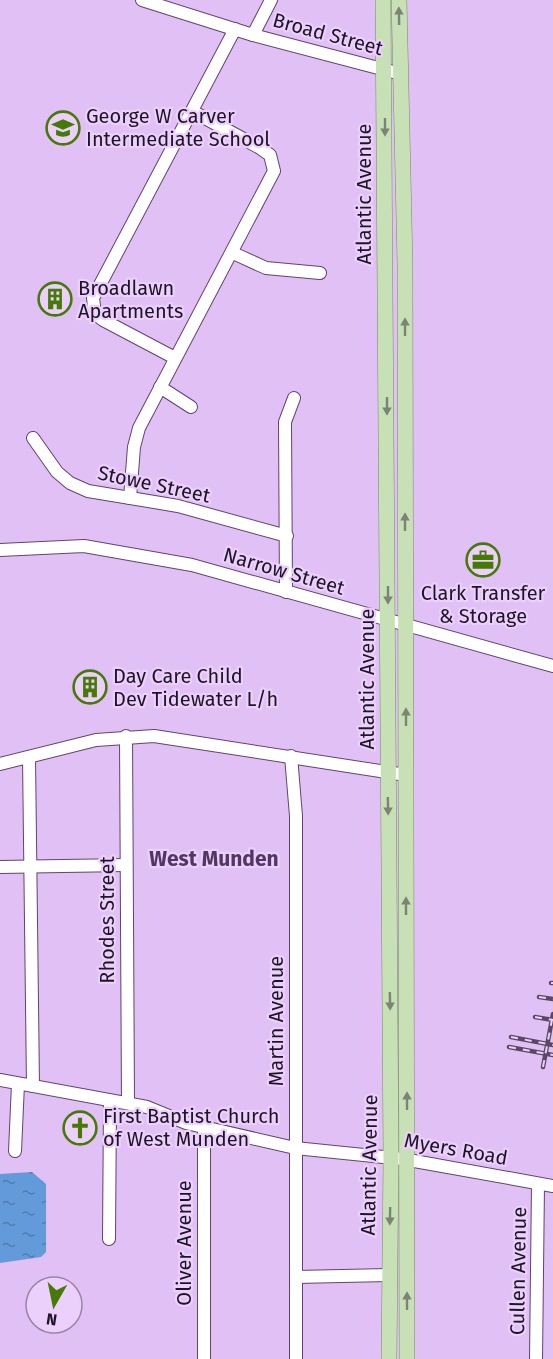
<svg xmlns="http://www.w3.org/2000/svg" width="553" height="1359" viewBox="0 0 553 1359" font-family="'Fira Sans',sans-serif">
  <defs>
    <pattern id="water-ripples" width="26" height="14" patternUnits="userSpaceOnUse" patternTransform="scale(1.5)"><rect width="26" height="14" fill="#629ada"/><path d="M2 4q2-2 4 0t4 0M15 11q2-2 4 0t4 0" fill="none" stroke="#507cb1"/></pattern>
  </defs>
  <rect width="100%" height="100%" fill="#e1c0f5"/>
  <polygon fill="url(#water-ripples)" points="32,1172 46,1184 46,1252 41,1257 0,1263 0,1174"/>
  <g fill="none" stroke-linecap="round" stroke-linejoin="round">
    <defs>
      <g id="minor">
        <polyline points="142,0 253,35 401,74"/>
        <polyline points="253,35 271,0"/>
        <polyline points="233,253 266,268 320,273"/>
        <polyline points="175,358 103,320 95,314 93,298 235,29"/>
        <polyline points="160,387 191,407"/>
        <polyline points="33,438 57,472 70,483 88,491 178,506 287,536"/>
        <polyline points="130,498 134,447 139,428 274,171 270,155 260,148 192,111"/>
        <polyline points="0,550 84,546 192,565 553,666"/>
        <polyline points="286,592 285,422 294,398"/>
        <polyline points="126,736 128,1103"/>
        <polyline points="291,756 296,816 296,1359"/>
        <polyline points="29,757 33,1086"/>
        <polyline points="0,764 96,740 154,736 406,775"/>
        <polyline points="0,867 126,865"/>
        <polyline points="0,1080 147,1107 186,1123 295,1148 403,1159 553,1186"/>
        <polyline points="15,1151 18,1084"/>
        <polyline points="109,1239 110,1101"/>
        <polyline points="296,1277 388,1275"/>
        <polyline points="204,1359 204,1127"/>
        <polyline points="536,1359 538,1184"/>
      </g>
      <g id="major">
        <polyline points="383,0 391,1158 389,1359"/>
        <polyline points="399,0 405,264 407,1359"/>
      </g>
    </defs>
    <use href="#minor" stroke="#614472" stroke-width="14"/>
    <use href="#major" stroke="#758b63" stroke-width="16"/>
    <use href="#minor" stroke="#fff" stroke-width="12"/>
    <use href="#major" stroke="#c8e0b5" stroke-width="15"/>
    <defs>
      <g id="rail">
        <polyline points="551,983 553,983"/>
        <polyline points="539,997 553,999"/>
        <polyline points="535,1017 553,1020"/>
        <polyline points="511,1037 553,1045"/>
        <polyline points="509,1047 553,1055"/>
        <polyline points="543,1067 553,1014"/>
      </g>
    </defs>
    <use href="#rail" stroke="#5a4865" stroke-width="4.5"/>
    <use href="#rail" stroke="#ebd0fb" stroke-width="2" stroke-dasharray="7" stroke-linecap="butt"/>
  </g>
  <defs><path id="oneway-solid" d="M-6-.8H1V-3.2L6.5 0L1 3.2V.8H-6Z" transform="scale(1.5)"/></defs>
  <g fill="#7c8475">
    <use href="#oneway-solid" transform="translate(399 16) rotate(-91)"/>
    <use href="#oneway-solid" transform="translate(385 127) rotate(90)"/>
    <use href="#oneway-solid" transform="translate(405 327) rotate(-90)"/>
    <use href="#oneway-solid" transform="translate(387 406) rotate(90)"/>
    <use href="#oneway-solid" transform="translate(405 522) rotate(-90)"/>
    <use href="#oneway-solid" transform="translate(388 595) rotate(90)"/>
    <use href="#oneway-solid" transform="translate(406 717) rotate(-90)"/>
    <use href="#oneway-solid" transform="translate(388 806) rotate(89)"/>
    <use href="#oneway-solid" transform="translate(406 906) rotate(-90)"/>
    <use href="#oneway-solid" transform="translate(390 1001) rotate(89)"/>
    <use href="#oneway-solid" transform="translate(407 1101) rotate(-90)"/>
    <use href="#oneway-solid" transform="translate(390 1216) rotate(91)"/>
    <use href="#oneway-solid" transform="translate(407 1301) rotate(-90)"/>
  </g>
  <defs>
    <symbol id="school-ring" viewBox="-11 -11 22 22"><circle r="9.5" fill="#ebd0fb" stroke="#467905" stroke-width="1.5"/><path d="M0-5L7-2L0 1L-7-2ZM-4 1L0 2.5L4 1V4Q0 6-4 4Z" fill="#467905"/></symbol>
    <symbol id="building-ring" viewBox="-11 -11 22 22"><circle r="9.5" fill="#ebd0fb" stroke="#467905" stroke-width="1.5"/><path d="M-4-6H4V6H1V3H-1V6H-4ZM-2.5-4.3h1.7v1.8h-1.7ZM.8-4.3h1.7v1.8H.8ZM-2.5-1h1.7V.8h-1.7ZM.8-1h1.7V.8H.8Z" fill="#467905"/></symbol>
    <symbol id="office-ring" viewBox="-11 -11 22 22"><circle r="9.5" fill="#ebd0fb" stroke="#467905" stroke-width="1.5"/><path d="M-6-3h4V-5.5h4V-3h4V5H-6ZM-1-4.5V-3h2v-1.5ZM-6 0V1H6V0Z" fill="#467905"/></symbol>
    <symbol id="church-ring" viewBox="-11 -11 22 22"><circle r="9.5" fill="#ebd0fb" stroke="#467905" stroke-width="1.5"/><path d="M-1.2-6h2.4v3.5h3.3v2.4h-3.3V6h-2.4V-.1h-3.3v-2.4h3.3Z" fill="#467905"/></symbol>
  </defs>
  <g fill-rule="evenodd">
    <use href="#school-ring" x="44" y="109" width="38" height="38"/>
    <use href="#building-ring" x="36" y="280" width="38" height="38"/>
    <use href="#office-ring" x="464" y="541" width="38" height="38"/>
    <use href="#building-ring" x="71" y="668" width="38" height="38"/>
    <use href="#church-ring" x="61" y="1109" width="38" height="38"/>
  </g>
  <g text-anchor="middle" stroke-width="4.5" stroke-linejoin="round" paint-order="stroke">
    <g font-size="20" fill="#1f1326" stroke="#ebd0fb">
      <text transform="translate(328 34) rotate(15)" y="7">Broad Street</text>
      <text transform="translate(364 194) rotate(-90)" y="7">Atlantic Avenue</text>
      <text transform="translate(154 484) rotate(12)" y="7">Stowe Street</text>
      <text transform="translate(284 571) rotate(16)" y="7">Narrow Street</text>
      <text transform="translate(367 679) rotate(-90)" y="7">Atlantic Avenue</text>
      <text transform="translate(107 920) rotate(-90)" y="7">Rhodes Street</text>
      <text transform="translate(276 1021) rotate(-90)" y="7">Martin Avenue</text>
      <text transform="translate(456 1149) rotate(10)" y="7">Myers Road</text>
      <text transform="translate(369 1165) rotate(-89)" y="7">Atlantic Avenue</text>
      <text transform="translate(184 1243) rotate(-90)" y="7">Oliver Avenue</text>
      <text transform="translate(518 1271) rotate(-89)" y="7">Cullen Avenue</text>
    </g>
    <g font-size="20" fill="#1f1326" stroke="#ebd0fb" text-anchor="start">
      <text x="86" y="123">George W Carver<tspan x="86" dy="23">Intermediate School</tspan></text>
      <text x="78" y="295">Broadlawn<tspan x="78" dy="23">Apartments</tspan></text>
      <text x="483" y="600" text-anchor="middle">Clark Transfer<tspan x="483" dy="23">&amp; Storage</tspan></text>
      <text x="113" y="683">Day Care Child<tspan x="113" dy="23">Dev Tidewater L/h</tspan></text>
      <text x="103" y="1123">First Baptist Church<tspan x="103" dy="23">of West Munden</tspan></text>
    </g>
    <g font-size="21" font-weight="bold" fill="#533663" stroke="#ebd0fb">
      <text x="214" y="866">West Munden</text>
    </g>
  </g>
  <g transform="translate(54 1305) rotate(189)"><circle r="28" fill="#ebd0fb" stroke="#9984a6" stroke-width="1.5"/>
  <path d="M0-4.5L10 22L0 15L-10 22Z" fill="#467905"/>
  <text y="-9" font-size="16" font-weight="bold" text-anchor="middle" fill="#1f1326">N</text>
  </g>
</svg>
